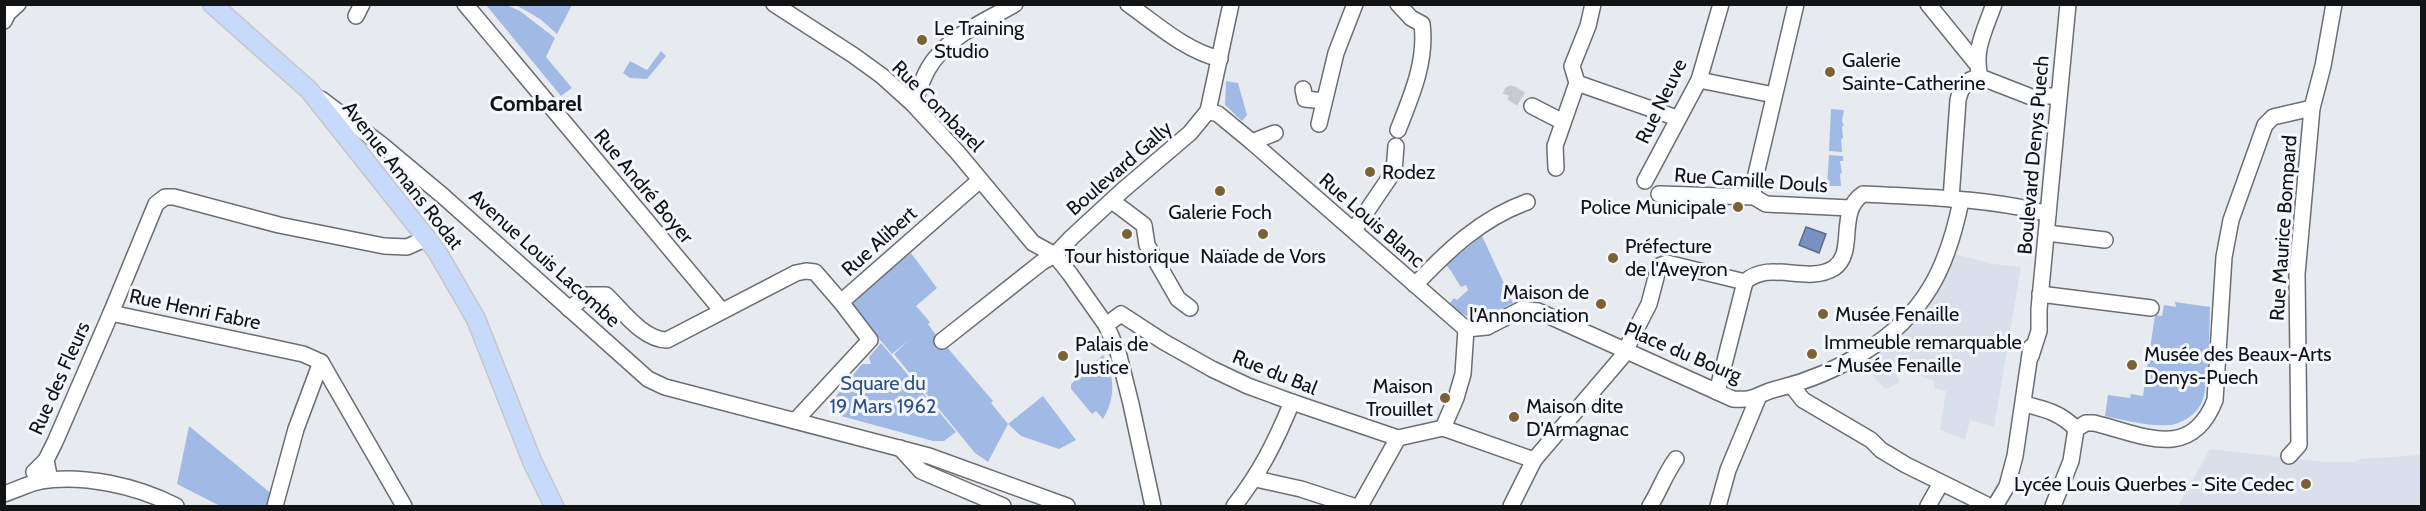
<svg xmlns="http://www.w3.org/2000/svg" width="2426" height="511" viewBox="0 0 2426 511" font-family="Cabin,sans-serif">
  <rect width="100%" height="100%" fill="#e7ebf0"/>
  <g fill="#d9e0ec">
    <polygon points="1951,253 1993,264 2021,267 1994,427 1970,420 1965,440 1940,430 1946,391 1934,388 1935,382 1897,365 1893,369 1900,382 1886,389 1875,379 1863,361 1877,352 1879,353 1903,325"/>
    <polygon points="2210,449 2326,462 2353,462 2361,459 2421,455 2421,506 2178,506"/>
  </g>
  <g fill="#a1bae5">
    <polygon points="486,5 506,5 520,11 555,38 546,57 572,88 561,96"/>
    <polygon points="516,5 572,5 557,34 540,19"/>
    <polygon points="661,51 666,56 647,79 630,78 623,73 630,61 647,70"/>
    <polygon points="1226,81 1238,83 1247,115 1242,121 1225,105"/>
    <polygon points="1831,109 1844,110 1842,121 1844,126 1842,126 1843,138 1841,139 1842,152 1829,151"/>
    <polygon points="1829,155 1843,156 1843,161 1840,161 1842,173 1840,174 1841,186 1827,186"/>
    <path d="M 1482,236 L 1513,303 C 1483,318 1478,328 1449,304 L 1454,298 L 1457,300 L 1468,290 L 1466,285 L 1461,287 C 1455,279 1453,272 1446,265 Z"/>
    <polygon points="911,253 937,288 916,306 930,322 928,324 933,331 993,401 991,403 1008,424 1043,396 1076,440 1059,449 1021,436 1008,424 988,462 975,453 894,354 909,340 892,354 849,303"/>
    <path d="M 2175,302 L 2210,307 C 2209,328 2211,395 2198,409 C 2193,416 2178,425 2170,425 C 2148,427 2126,420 2105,416 L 2108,395 L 2130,398 L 2131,394 L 2143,396 L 2155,315 L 2162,316 L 2164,305 L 2176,307 Z"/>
    <polygon points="881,343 956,432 944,441 933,441 841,416 834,405 836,396 862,364 871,364 869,357"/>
    <path d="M 1103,355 C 1115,376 1116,398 1103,419 L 1096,411 L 1092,414 L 1071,389 L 1071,384 Z"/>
    <polygon points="189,426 273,495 270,506 220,506 177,484"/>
  </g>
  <polygon fill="#7792c0" stroke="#596c8d" stroke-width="1.5" points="1806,227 1826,234 1819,253 1799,245"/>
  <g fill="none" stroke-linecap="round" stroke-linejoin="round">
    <polyline stroke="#c7cbcf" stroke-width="15" stroke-dasharray="15 8" stroke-linecap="butt" points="1510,96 1511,93 1532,106"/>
    <defs>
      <g id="minor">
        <polyline points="465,4 722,311"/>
        <polyline points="774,4 853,55 882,76 913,104 958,153 1033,243 1055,255 1070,274 1106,325 1118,352 1131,404 1153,506"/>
        <path d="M 1128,4 C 1156,24 1186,51 1220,59"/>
        <path d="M 1398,4 L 1411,18 L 1422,24 C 1427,61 1411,97 1398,130"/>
        <polyline points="1928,4 1976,63"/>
        <path d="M 1994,4 C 1985,30 1973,50 1980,77 L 2034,98 L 2040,96 L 2059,96"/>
        <polyline points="356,16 362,4"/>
        <polyline points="4,21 8,13 18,4"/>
        <polyline points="1699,80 1774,95"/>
        <polyline points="1577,83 1677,118"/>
        <polyline points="1303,89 1305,99 1324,101"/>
        <polyline points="321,99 382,145 443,196 648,379 665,387 929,456 1067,506"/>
        <path d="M 913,104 C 918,93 922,80 928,69 C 947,36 984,22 1015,4"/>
        <polyline points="1532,106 1563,122"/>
        <polyline points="1208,111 1218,114 1252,142 1466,329"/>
        <polyline points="1319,124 1336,53 1355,4"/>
        <polyline points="1252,142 1275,133"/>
        <polyline points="1556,168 1555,146 1577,83 1572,66 1588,26 1593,4"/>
        <polyline points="1645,181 1699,80 1721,4"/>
        <polyline points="1659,194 1754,197 1766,204 1850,208"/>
        <polyline points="1754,197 1753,187 1796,4"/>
        <path d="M 1951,199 L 1958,100 C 1961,87 1966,79 1980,77"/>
        <polyline points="1112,201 1144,225 1147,245 1178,299 1190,308"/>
        <polyline points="1354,230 1394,171 1396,146"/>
        <polyline points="2047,233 2105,240"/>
        <path d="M 1745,282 C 1769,259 1807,285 1834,268 C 1857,252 1836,212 1863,194 C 1922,197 1992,198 2048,214"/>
        <path d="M 1415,285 C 1448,250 1482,218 1527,202"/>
        <polyline points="2040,294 2151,308"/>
        <path d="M 569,309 L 587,295 L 606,295 C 622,310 643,340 667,340 L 796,273 L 806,271 L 815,272 L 841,302"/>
        <polyline points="1106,325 1121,314 1164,342 1212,369 1248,386 1289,401 1398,438 1443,428"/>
        <path d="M 1466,329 L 1487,327 L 1522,309 L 1538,311 L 1733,399 C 1757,401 1756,394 1776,389 C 1834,375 1899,340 1930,288 C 1946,262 1955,230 1961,201"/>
        <polyline points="942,341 1042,262 1055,255 1072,237 1123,190 1190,133 1208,111 1231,4"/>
        <polyline points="2031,356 2039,331 2039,309 2068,4"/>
        <polyline points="1792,386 1803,400 1871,440 1881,450 1906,465 1989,506"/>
        <polyline points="1717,392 1745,282"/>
        <path d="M 2024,404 C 2045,409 2061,413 2076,429"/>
        <polyline points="795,421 870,340 841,302 980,180"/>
        <polyline points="1443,428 1456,398 1463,374 1466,329"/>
        <polyline points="1443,428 1534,460"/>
        <path d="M 2076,429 L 2086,423 L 2094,423 C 2143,435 2191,462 2215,400 L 2224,257 L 2231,220 L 2265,125 L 2273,117 L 2312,108"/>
        <polyline points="900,448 921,471 1003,506"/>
        <polyline points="2289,456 2299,445 2297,274 2312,108 2323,66 2334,4"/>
        <polyline points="46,460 49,475 38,482 34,472 46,460 55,442 111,313"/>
        <polyline points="1256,479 1301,489 1353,506"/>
        <path d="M 4,494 C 16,490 28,484 40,481 C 84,474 137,486 176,506"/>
        <polyline points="275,506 296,429 321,362"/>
        <polyline points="404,506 321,362 303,354 111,313 156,204 165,197 174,197 279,225 384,246 407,247 427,238"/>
        <path d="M 1234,506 C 1260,473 1276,441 1292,402"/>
        <polyline points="1360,506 1398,438"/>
        <polyline points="1511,506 1534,460 1622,357 1649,304 1659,266 1667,263 1745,282"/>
        <path d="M 1650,506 C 1660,490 1665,474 1676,459"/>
        <polyline points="1718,506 1728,470 1758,398"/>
        <polyline points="1928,506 1941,483"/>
        <polyline points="1995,506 2007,486 2015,456 2031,347"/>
        <polyline points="2053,506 2071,461 2076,429"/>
      </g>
      <polyline id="major" points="212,4 309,90 436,250 476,319 532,461 554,506"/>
    </defs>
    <use href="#minor" stroke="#6a6d72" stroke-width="18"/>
    <use href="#major" stroke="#c6c6c7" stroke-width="21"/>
    <use href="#minor" stroke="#fff" stroke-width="15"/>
    <use href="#major" stroke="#c7dafb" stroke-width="18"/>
  </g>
  <g fill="#7c6233" stroke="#f4f8fe" stroke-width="2">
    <circle cx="922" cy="40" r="6"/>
    <circle cx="1830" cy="72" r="6"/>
    <circle cx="1370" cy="172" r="6"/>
    <circle cx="1220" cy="191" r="6"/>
    <circle cx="1738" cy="207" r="6"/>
    <circle cx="1127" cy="234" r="6"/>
    <circle cx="1263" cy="234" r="6"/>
    <circle cx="1613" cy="258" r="6"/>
    <circle cx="1601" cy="304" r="6"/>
    <circle cx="1823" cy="314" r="6"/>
    <circle cx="1812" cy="354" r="6"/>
    <circle cx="1063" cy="356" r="6"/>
    <circle cx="2132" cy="365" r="6"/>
    <circle cx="1445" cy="398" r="6"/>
    <circle cx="1514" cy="417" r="6"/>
    <circle cx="2306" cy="484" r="6"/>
  </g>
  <g text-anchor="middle" stroke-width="6" stroke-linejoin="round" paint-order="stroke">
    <g font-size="20" fill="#121315" stroke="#f4f8fe" text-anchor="start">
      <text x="934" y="35">Le Training<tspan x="934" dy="23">Studio</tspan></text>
      <text x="1842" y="67">Galerie<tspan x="1842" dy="23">Sainte-Catherine</tspan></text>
      <text x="1382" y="179">Rodez</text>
      <text x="1726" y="214" text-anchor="end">Police Municipale</text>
      <text x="1220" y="219" text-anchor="middle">Galerie Foch</text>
      <text x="1625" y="253">Préfecture<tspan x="1625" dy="23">de l'Aveyron</tspan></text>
      <text x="1127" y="263" text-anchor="middle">Tour historique</text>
      <text x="1263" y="263" text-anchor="middle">Naïade de Vors</text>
      <text x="1589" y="299" text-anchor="end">Maison de<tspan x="1589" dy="23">l'Annonciation</tspan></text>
      <text x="1835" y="321">Musée Fenaille</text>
      <text x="1824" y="349">Immeuble remarquable<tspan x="1824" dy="23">- Musée Fenaille</tspan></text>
      <text x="1075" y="351">Palais de<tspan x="1075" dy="23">Justice</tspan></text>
      <text x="2144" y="361">Musée des Beaux-Arts<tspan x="2144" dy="23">Denys-Puech</tspan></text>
      <text x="1433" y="393" text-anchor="end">Maison<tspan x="1433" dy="23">Trouillet</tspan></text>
      <text x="1526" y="413">Maison dite<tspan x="1526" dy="23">D'Armagnac</tspan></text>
      <text x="2294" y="491" text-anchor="end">Lycée Louis Querbes - Site Cedec</text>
    </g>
    <g font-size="20" fill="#121315" stroke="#f4f8fe">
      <text transform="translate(1661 101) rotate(-64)" y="7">Rue Neuve</text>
      <text transform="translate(938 106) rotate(45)" y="7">Rue Combarel</text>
      <text transform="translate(2033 155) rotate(-85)" y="7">Boulevard Denys Puech</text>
      <text transform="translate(1119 168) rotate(-41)" y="7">Boulevard Gally</text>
      <text transform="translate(403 175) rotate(52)" y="7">Avenue Amans Rodat</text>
      <text transform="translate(1751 180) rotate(4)" y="7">Rue Camille Douls</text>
      <text transform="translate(644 186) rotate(50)" y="7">Rue André Boyer</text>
      <text transform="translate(1372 220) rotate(41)" y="7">Rue Louis Blanc</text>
      <text transform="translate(2283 228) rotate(-86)" y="7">Rue Maurice Bompard</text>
      <text transform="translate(879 241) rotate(-42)" y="7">Rue Alibert</text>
      <text transform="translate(545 258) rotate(42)" y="7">Avenue Louis Lacombe</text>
      <text transform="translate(195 309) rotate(12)" y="7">Rue Henri Fabre</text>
      <text transform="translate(1683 352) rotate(23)" y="7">Place du Bourg</text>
      <text transform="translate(1275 372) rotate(22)" y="7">Rue du Bal</text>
      <text transform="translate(59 378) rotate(-66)" y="7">Rue des Fleurs</text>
    </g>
    <g font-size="20" fill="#2d4e89" stroke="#f4f8fe">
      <text x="883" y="390">Square du<tspan x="883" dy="23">19 Mars 1962</tspan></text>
    </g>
    <g font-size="22" font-weight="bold" fill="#121315" stroke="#f4f8fe">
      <text x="536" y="111">Combarel</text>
    </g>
  </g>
  <rect width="2426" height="511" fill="none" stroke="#121315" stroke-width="12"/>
</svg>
